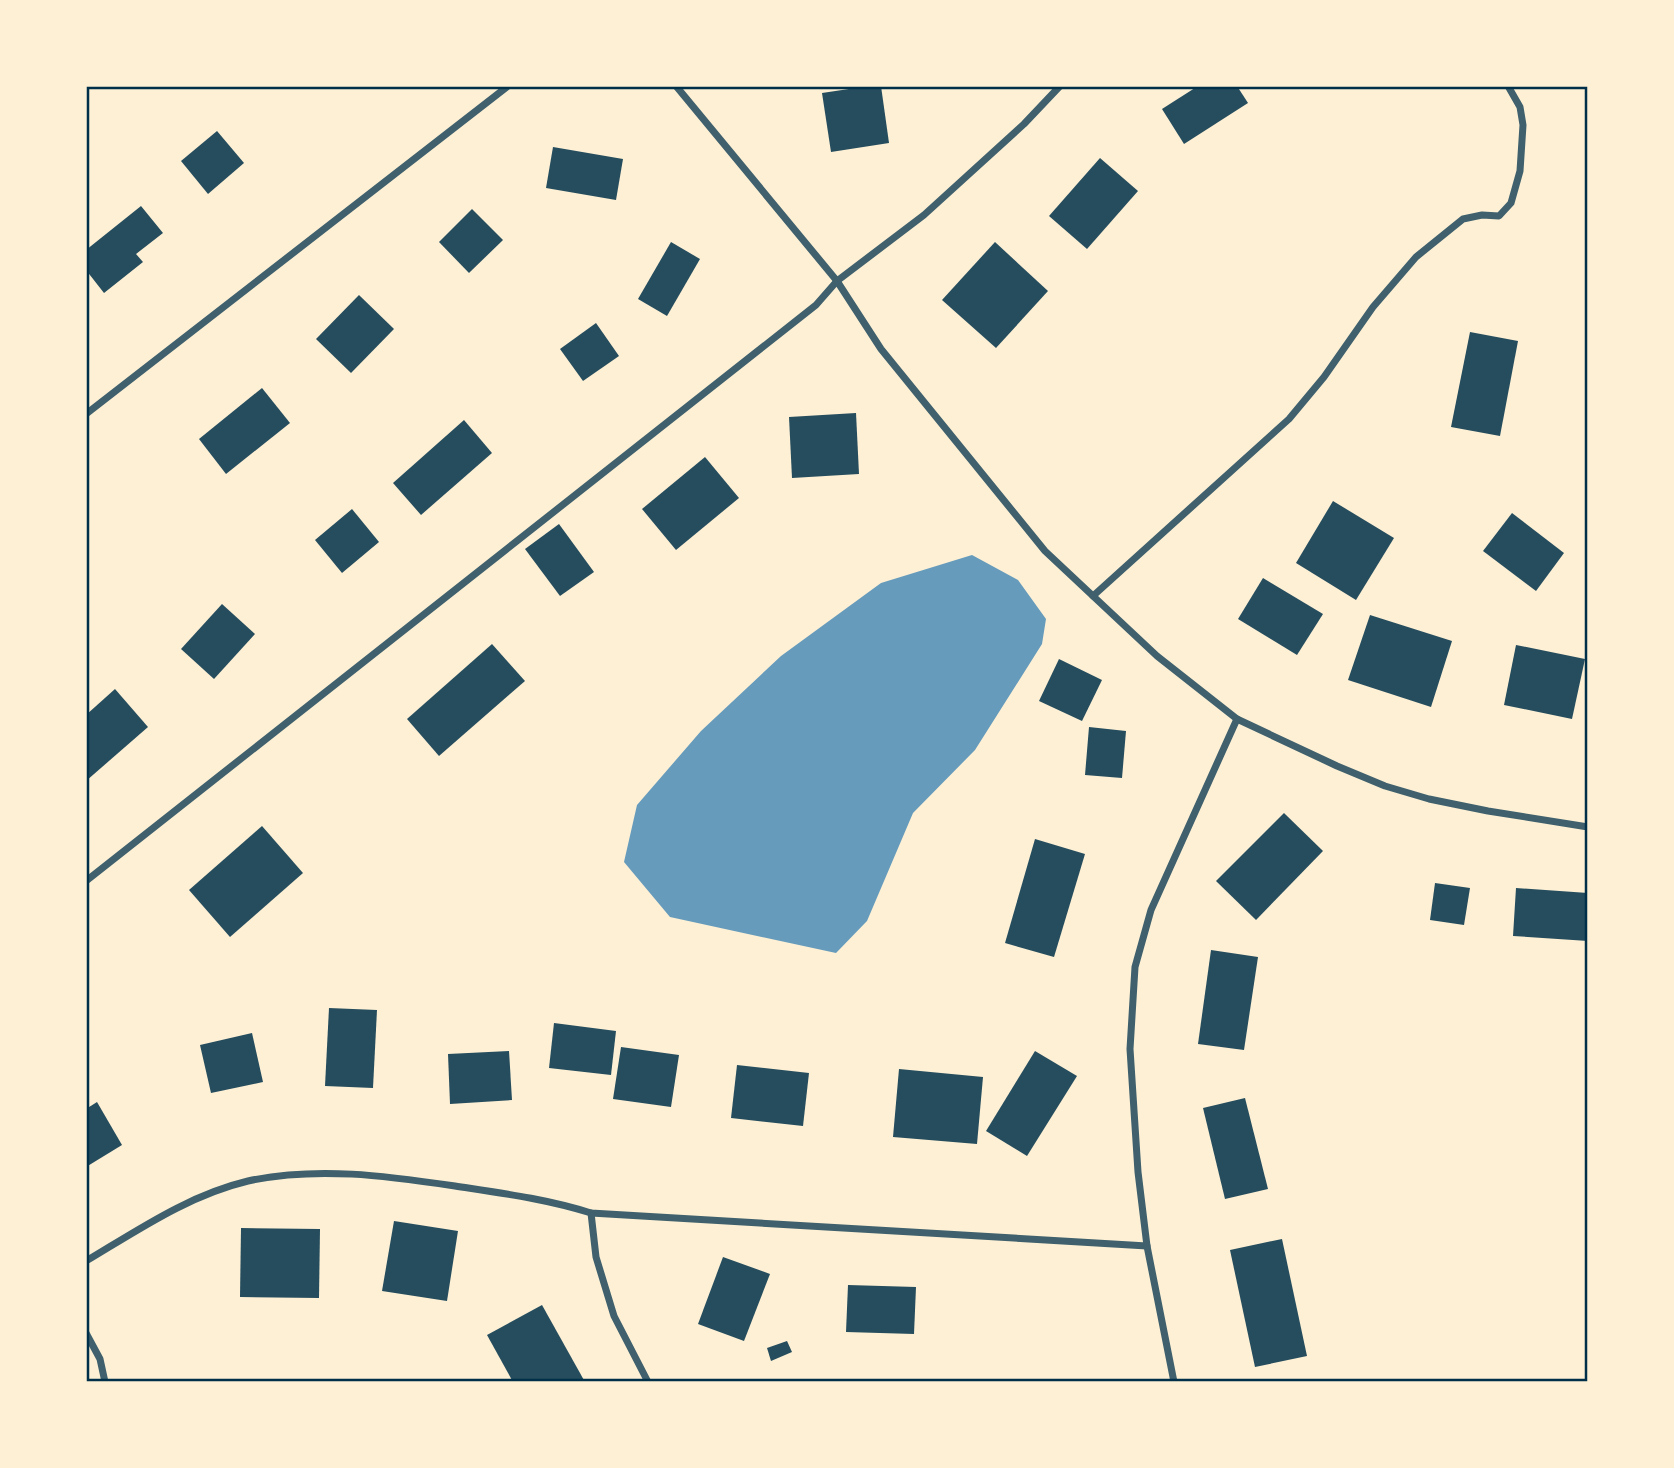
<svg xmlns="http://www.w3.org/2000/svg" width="1674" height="1468" viewBox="0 0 1674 1468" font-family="Figtree,sans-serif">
  <rect width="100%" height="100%" fill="#fdf0d5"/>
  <polygon fill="#669bbc" points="972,555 1018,580 1046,619 1042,644 975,750 913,813 867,921 836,953 670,917 624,862 637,805 701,731 781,656 881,583"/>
  <g fill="#264d5e">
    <polygon points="869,86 881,86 889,143 831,152 822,93"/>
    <polygon points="1198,86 1237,86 1248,103 1184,144 1162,109"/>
    <polygon points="217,131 244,163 208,194 181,161"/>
    <polygon points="553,147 623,159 616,200 546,188"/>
    <polygon points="1100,158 1138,191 1087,249 1049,216"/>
    <polygon points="141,206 163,233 136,254 143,262 104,293 86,270 86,250"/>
    <polygon points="472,209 503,240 469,273 439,242"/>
    <polygon points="671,242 700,259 667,316 638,299"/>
    <polygon points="995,242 1048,291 996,348 942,300"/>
    <polygon points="359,295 394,329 351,373 316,339"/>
    <polygon points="596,323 619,356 583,381 560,349"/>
    <polygon points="1470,332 1518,341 1500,436 1451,427"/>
    <polygon points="262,388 290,423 226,474 199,439"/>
    <polygon points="856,413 859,474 792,478 789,417"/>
    <polygon points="464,420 492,453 421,515 393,483"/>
    <polygon points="705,457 739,498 676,550 642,509"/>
    <polygon points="1333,501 1394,538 1356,600 1296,563"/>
    <polygon points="352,509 379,542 342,573 315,540"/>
    <polygon points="1512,513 1564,553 1536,591 1483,551"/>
    <polygon points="559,524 594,572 560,596 525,549"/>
    <polygon points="1263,578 1323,614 1297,655 1238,619"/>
    <polygon points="222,604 255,634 214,679 181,649"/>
    <polygon points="1370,615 1452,641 1431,707 1348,680"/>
    <polygon points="492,644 525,681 439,756 407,719"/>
    <polygon points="1516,645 1585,659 1572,719 1504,705"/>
    <polygon points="1059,659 1102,680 1082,721 1039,701"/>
    <polygon points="115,689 148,727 86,781 86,715"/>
    <polygon points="1089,727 1126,731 1122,778 1085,775"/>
    <polygon points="1284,813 1323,851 1256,920 1216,881"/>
    <polygon points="262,826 303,873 230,937 189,890"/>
    <polygon points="1035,839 1085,854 1054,957 1005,943"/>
    <polygon points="1435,883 1470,888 1464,925 1430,920"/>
    <polygon points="1516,888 1588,893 1588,941 1513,936"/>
    <polygon points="1211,950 1258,957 1244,1050 1198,1044"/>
    <polygon points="329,1008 377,1010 373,1088 325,1086"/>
    <polygon points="554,1023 616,1031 611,1075 549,1068"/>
    <polygon points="252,1033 263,1082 211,1093 200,1045"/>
    <polygon points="621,1047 679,1055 671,1107 613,1099"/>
    <polygon points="509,1051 512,1100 450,1104 448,1054"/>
    <polygon points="1035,1051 1077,1076 1027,1156 986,1131"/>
    <polygon points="737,1065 809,1073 803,1126 731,1118"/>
    <polygon points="899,1069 983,1077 977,1144 893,1137"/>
    <polygon points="1245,1098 1268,1189 1225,1199 1203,1108"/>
    <polygon points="97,1102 122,1145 86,1167 86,1109"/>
    <polygon points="394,1221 458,1231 447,1301 382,1291"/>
    <polygon points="241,1228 320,1229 319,1298 240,1297"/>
    <polygon points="1282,1239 1307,1356 1255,1367 1230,1250"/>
    <polygon points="723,1257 770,1274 744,1341 698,1324"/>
    <polygon points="848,1285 916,1287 914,1334 846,1332"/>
    <polygon points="542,1305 585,1382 513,1382 487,1335"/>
    <polygon points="787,1341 792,1352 771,1361 767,1348"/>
  </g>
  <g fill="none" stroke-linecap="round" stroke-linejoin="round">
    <g stroke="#3f606c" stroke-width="7">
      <polyline points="676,86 837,281 881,349 1045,551 1157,656 1237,719 1337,766 1385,786 1429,799 1488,811 1588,827"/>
      <polyline points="86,414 508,86"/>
      <polyline points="1093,596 1289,419 1324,377 1373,307 1416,257 1463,219 1482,215 1499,216 1511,203 1520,171 1523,125 1520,107 1508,86"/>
      <polyline points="86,881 816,305 837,281 924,215 1024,124 1060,86"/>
      <polyline points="591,1213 596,1257 614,1316 648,1382"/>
      <path d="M 86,1261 C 138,1230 189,1195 248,1181 C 317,1166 387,1176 455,1186 C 501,1193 547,1199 591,1213 L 1147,1246"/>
      <polyline points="86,1333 100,1359 105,1382"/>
      <polyline points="1174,1382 1147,1246 1138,1172 1130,1049 1135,967 1151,910 1237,719"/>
    </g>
  </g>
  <rect width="1674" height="1468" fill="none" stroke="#fdf0d5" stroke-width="175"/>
  <rect x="88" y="88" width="1498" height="1292" fill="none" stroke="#003049" stroke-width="2.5"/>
</svg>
